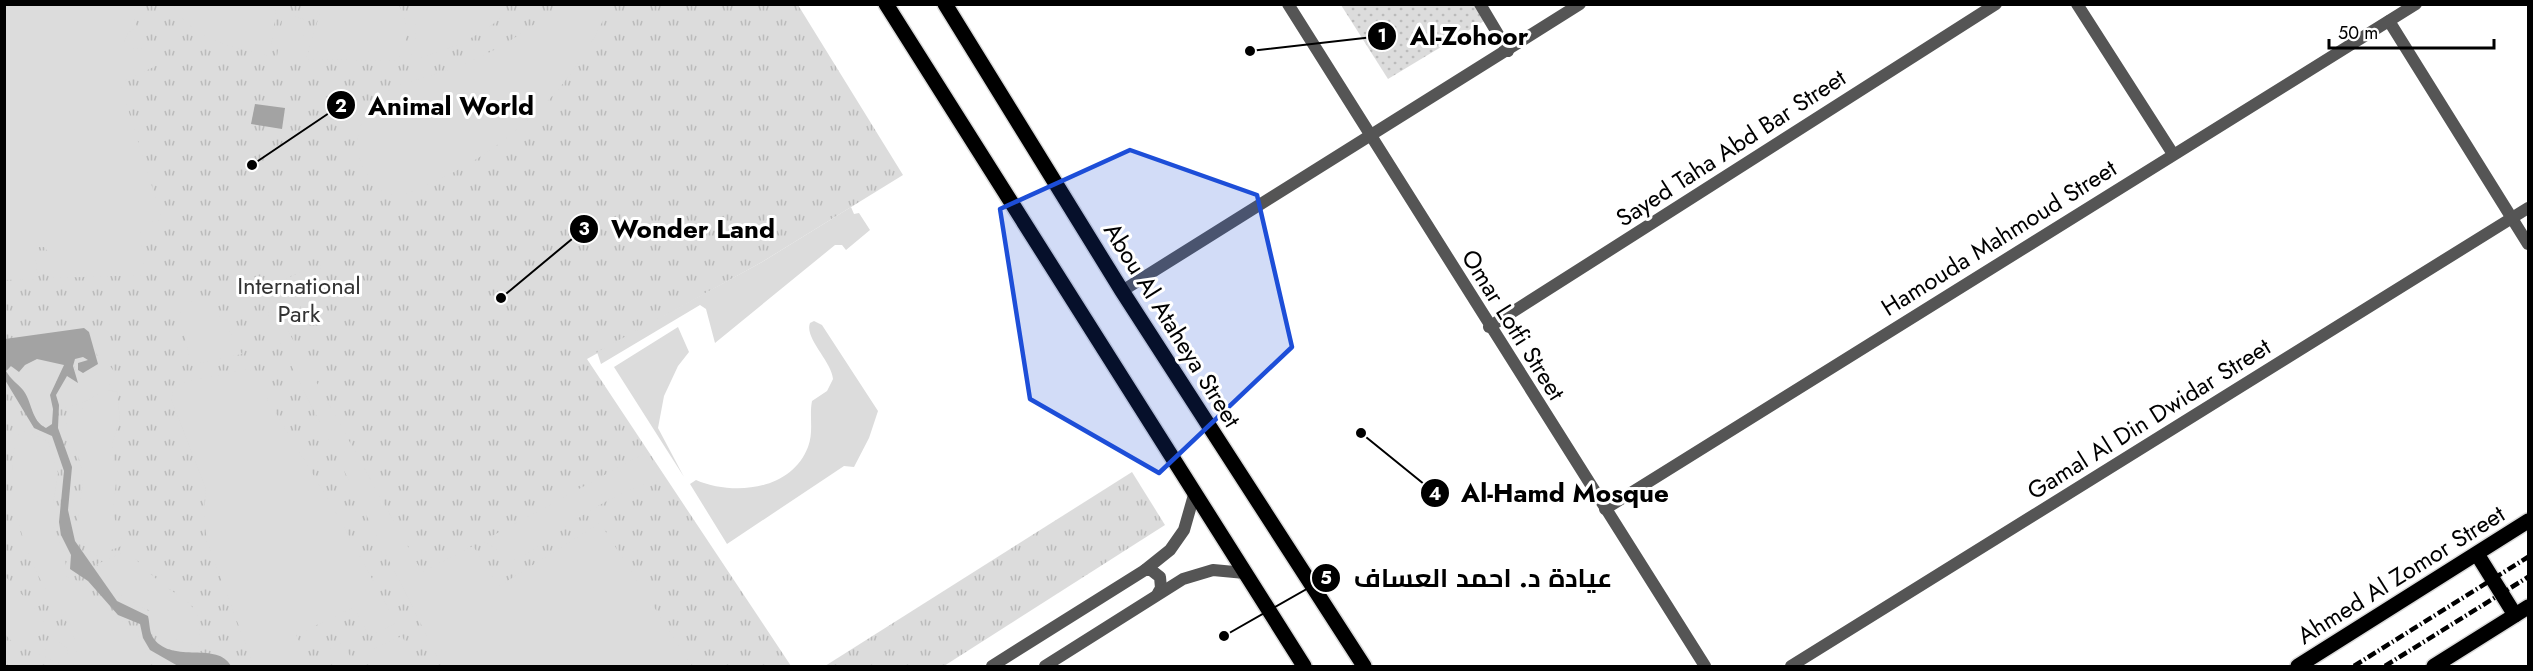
<svg xmlns="http://www.w3.org/2000/svg" width="2533" height="671" viewBox="0 0 2533 671" font-family="Jost,Cairo,sans-serif">
  <defs>
    <pattern id="grass-dots" width="8" height="8" patternUnits="userSpaceOnUse" patternTransform="scale(1.5)"><rect width="8" height="8" fill="#dcdcdc"/><path d="M2 2h.1M6 6h.1" fill="none" stroke="#bbb" stroke-width="1.8" stroke-linecap="round"/></pattern>
    <pattern id="park-tufts" width="24" height="20" patternUnits="userSpaceOnUse" patternTransform="scale(1.5)"><rect width="24" height="20" fill="#dcdcdc"/><path d="M3 7l-1-3M5 7V3M7 7l1-3M15 17l-1-3M17 17v-4M19 17l1-3" fill="none" stroke="#bbb"/></pattern>
  </defs>
  <rect width="100%" height="100%" fill="#fff"/>
  <polygon fill="url(#grass-dots)" points="1341,5 1480,5 1489,18 1388,79"/>
  <g fill="url(#park-tufts)">
    <polygon points="4,5 798,5 903,175 762,262 587,359 791,666 5,666"/>
    <polygon points="1132,472 1165,525 944,666 825,666"/>
  </g>
  <g fill="#dcdcdc">
    <path d="M 327,4 L 399,5 C 409,27 409,38 397,61 L 306,59 L 320,13 Z"/>
    <polygon points="4,5 130,5 137,27 128,33 124,42 130,48 146,49 160,64 120,83 162,219 140,226 144,275 50,278 50,254 44,247 39,247 35,254 38,279 5,280"/>
    <path d="M 173,5 L 264,5 L 276,11 L 270,56 C 235,48 192,40 173,5 Z"/>
    <path d="M 410,5 L 493,5 L 507,13 C 478,38 447,52 409,60 C 417,41 419,23 410,5 Z"/>
    <path d="M 562,5 L 601,5 L 604,18 C 570,93 503,152 429,184 C 418,189 403,198 391,194 C 375,190 367,177 361,162 C 351,137 365,104 388,91 C 399,84 414,81 426,77 C 447,71 467,64 486,54 C 513,41 537,22 562,5 Z"/>
    <polygon points="283,13 307,20 297,61 277,57"/>
    <polygon points="851,207 854,214 859,213 870,230 846,250 842,245 835,245 715,343 706,309 700,305 601,364 597,352 762,262"/>
    <path d="M 322,265 L 288,331 L 422,572 L 473,546 L 499,586 L 600,523 L 692,666 L 442,666 L 270,323 C 262,280 289,277 322,265 Z"/>
    <path d="M 188,301 C 220,305 228,329 242,354 L 191,365 L 178,302 Z"/>
    <path d="M 814,321 L 822,325 L 878,411 L 869,438 L 854,467 L 844,466 L 727,544 L 690,484 L 696,480 C 733,496 791,491 808,447 C 814,431 809,416 812,401 L 827,391 L 833,379 C 832,362 804,338 810,323 Z"/>
    <polygon points="678,327 689,352 678,366 664,396 658,428 684,477 614,367"/>
    <path d="M 100,344 L 107,347 L 110,366 L 116,374 C 107,394 80,406 59,409 L 56,394 L 67,375 L 76,383 L 78,381 L 73,361 L 79,357 L 87,359 L 87,362 L 83,361 L 83,373 C 91,370 96,367 99,359 L 95,350 Z"/>
    <polygon points="37,359 64,365 50,395 54,411 52,425 46,428 40,424 26,395 6,371 11,366 19,372 25,365"/>
    <polygon points="249,369 337,514 396,623 369,636 354,607 296,635 311,666 254,666 207,542 204,516 206,489 171,399 174,389 181,383"/>
    <path d="M 108,390 L 117,392 L 120,419 L 112,443 L 116,481 L 113,514 L 124,545 L 96,556 C 63,530 86,505 82,472 C 80,455 70,440 66,423 L 69,415 L 94,402 Z"/>
    <path d="M 22,430 L 48,441 L 58,473 L 53,503 L 53,526 L 64,553 L 67,573 L 43,585 C 22,544 7,498 14,451 C 15,444 16,435 22,430 Z"/>
    <path d="M 647,452 L 665,479 C 608,491 564,529 516,561 L 483,541 Z"/>
    <path d="M 127,551 C 139,562 150,574 162,584 C 191,605 205,607 198,647 L 161,635 L 154,613 L 118,594 L 97,564 Z"/>
    <polygon points="5,576 44,619 41,633 26,644 14,644 5,634"/>
    <path d="M 66,576 L 82,583 L 110,615 L 135,629 L 149,660 L 136,662 L 130,666 L 73,666 C 86,640 58,610 45,588 Z"/>
    <polygon points="402,636 417,666 383,666 374,649"/>
    <polygon points="58,641 68,649 65,666 39,654"/>
    <polygon points="343,642 355,666 336,666 328,650"/>
  </g>
  <g fill="#a3a3a3" fill-rule="evenodd">
    <polygon points="255,104 285,108 282,129 251,124"/>
    <path d="M 84,328 L 89,332 L 98,364 L 83,373 L 78,370 L 78,363 L 88,360 L 83,357 L 75,359 L 73,366 L 78,383 L 67,376 L 56,395 L 59,405 L 58,428 L 72,467 L 68,510 L 75,541 L 117,601 L 148,616 C 150,624 149,633 154,639 C 173,664 218,641 231,666 L 178,666 L 150,650 L 143,638 L 140,624 L 118,615 L 88,581 L 70,569 L 71,555 L 61,535 L 59,522 L 64,471 L 52,436 L 34,428 L 5,380 L 5,339 ZM 37,359 L 64,365 L 50,395 L 53,409 L 52,424 L 46,428 C 31,421 32,401 23,390 C 17,383 11,380 6,371 L 11,366 L 19,372 L 25,365 Z"/>
  </g>
  <g fill="none" stroke-linecap="round" stroke-linejoin="round">
    <defs>
      <g id="primary">
        <polyline points="886,4 1304,666"/>
        <polyline points="945,4 1122,291 1364,666"/>
        <polyline points="2477,554 2515,615"/>
        <polyline points="2298,666 2528,521"/>
        <polyline points="2434,666 2528,607"/>
      </g>
    </defs>
    <use href="#primary" stroke="#dbdbdb" stroke-width="18"/>
    <g stroke="#555" stroke-width="12">
      <polyline points="1288,4 1705,666"/>
      <polyline points="1480,4 1508,51"/>
      <polyline points="2077,4 2173,154"/>
      <polyline points="2389,21 2528,244"/>
      <polyline points="1122,291 1580,4"/>
      <polyline points="1489,327 1996,4"/>
      <polyline points="1605,509 2416,4"/>
      <polyline points="1145,570 1151,570 1160,577 1161,588 1158,593"/>
      <polyline points="992,666 1145,570 1170,550 1184,530 1194,495"/>
      <polyline points="1045,666 1183,579 1213,570 1245,573"/>
      <polyline points="1791,666 2528,208"/>
    </g>
    <use href="#primary" stroke="#000" stroke-width="15"/>
    <g stroke="#000" stroke-width="4.5" stroke-dasharray="9 3 1.5 3" stroke-linecap="butt">
      <polyline points="2354,666 2528,557"/>
      <polyline points="2385,666 2528,577"/>
    </g>
  </g>
  <path fill="#1d4ed8" fill-opacity="0.2" stroke="#1d4ed8" stroke-width="4.5" stroke-linejoin="round" d="M 1130,150 L 1257,195 L 1292,347 L 1159,473 L 1030,399 L 1000,209 Z"/>
  <g text-anchor="middle" stroke-width="6" stroke-linejoin="round" paint-order="stroke">
    <g font-size="24" fill="#000" stroke="#fff">
      <text transform="translate(1731 148) rotate(-33)" y="8">Sayed Taha Abd Bar Street</text>
      <text transform="translate(1999 238) rotate(-32)" y="8">Hamouda Mahmoud Street</text>
      <text transform="translate(1172 325) rotate(58)" y="8">Abou Al Ataheya Street</text>
      <text transform="translate(1513 325) rotate(58)" y="8">Omar Lotfi Street</text>
      <text transform="translate(2149 419) rotate(-32)" y="8">Gamal Al Din Dwidar Street</text>
      <text transform="translate(2401 575) rotate(-32)" y="8">Ahmed Al Zomor Street</text>
    </g>
    <g font-size="24" fill="#333" stroke="#fff">
      <text x="299" y="294">International<tspan x="299" dy="28">Park</tspan></text>
    </g>
  </g>
  <path fill="none" stroke="#000" stroke-width="2" d="M1250 51L1382 36M252 165L341 105M501 298L584 229M1361 433L1435 493M1224 636L1326 578"/>
  <g fill="#000" stroke="#fff" stroke-width="2">
    <circle cx="1250" cy="51" r="6"/>
    <circle cx="252" cy="165" r="6"/>
    <circle cx="501" cy="298" r="6"/>
    <circle cx="1361" cy="433" r="6"/>
    <circle cx="1224" cy="636" r="6"/>
    <circle cx="1382" cy="36" r="15"/>
    <circle cx="341" cy="105" r="15"/>
    <circle cx="584" cy="229" r="15"/>
    <circle cx="1435" cy="493" r="15"/>
    <circle cx="1326" cy="578" r="15"/>
  </g>
  <g font-size="18" text-anchor="middle" font-weight="bold" fill="#fff">
    <text x="1382" y="42">1</text>
    <text x="341" y="112">2</text>
    <text x="584" y="235">3</text>
    <text x="1435" y="500">4</text>
    <text x="1326" y="584">5</text>
  </g>
  <g font-size="26" text-anchor="middle" font-weight="bold" fill="#000" stroke="#fff" stroke-width="6" stroke-linejoin="round" paint-order="stroke">
    <text x="1469" y="45">Al-Zohoor</text>
    <text x="451" y="115">Animal World</text>
    <text x="693" y="238">Wonder Land</text>
    <text x="1565" y="502">Al-Hamd Mosque</text>
    <text x="1483" y="587">عيادة د. احمد العساف</text>
  </g>
  <rect width="2533" height="671" fill="none" stroke="#000000" stroke-width="12"/>
  <path d="M2329 39v9h165v-9" fill="none" stroke="#000000" stroke-width="3"/>
  <text x="2338" y="39" font-size="18" fill="#000000" stroke="#ffffff" stroke-width="4.5" paint-order="stroke">50 m</text>
</svg>
